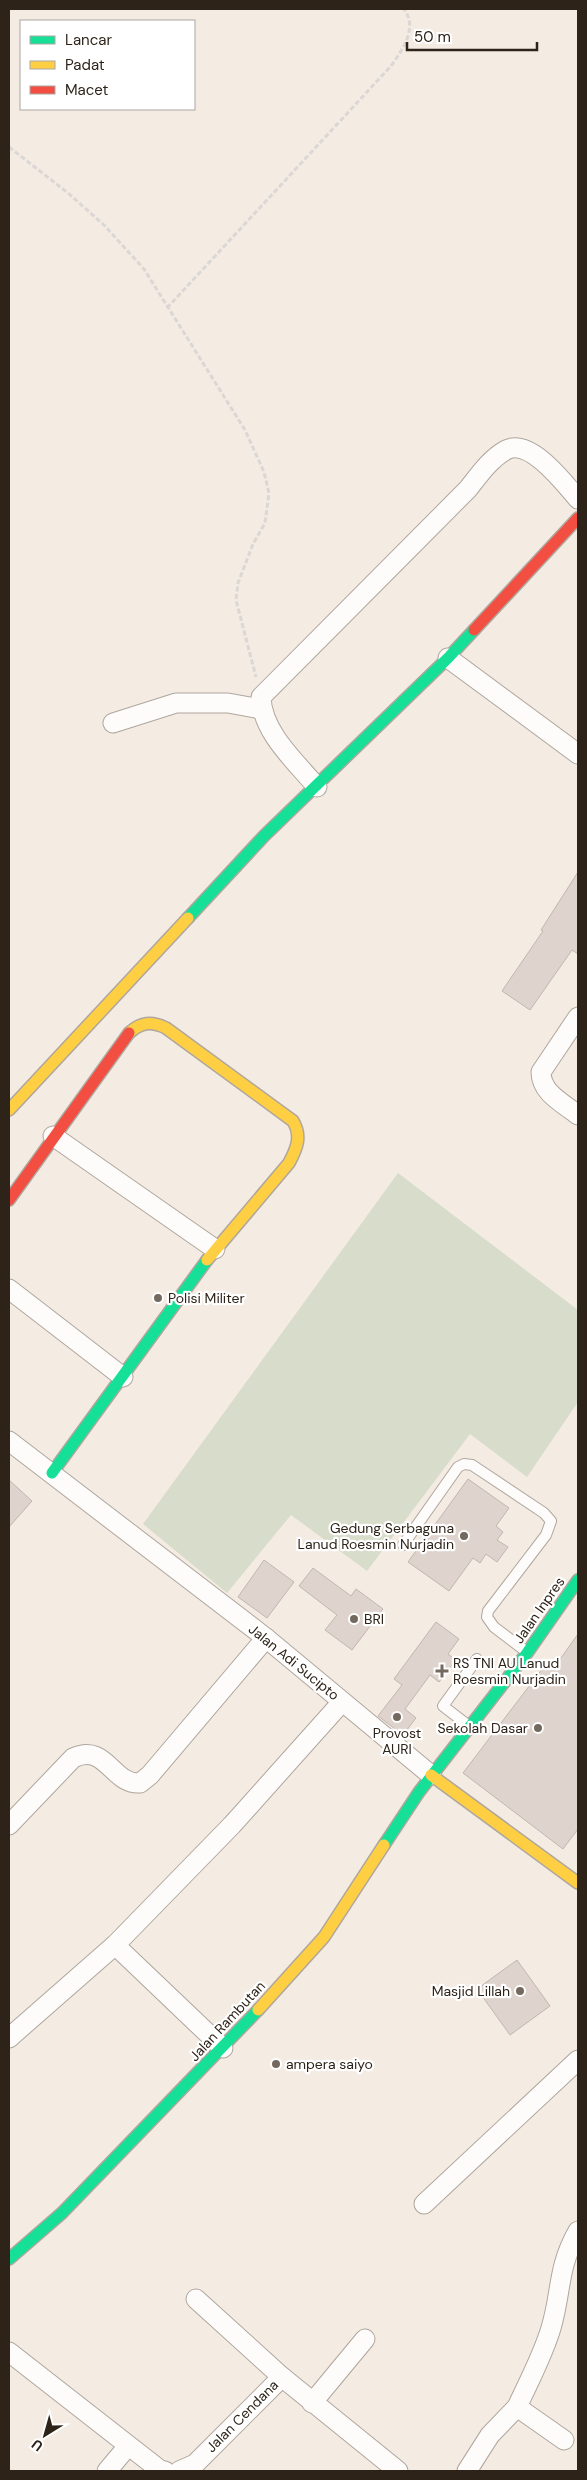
<svg xmlns="http://www.w3.org/2000/svg" width="587" height="2480" viewBox="0 0 587 2480" font-family="'DM Sans',sans-serif">
  <rect width="100%" height="100%" fill="#f4ebe2"/>
  <polygon fill="#d7ddca" points="398,1173 578,1310 578,1402 527,1477 470,1434 367,1571 291,1515 227,1593 143,1524"/>
  <g fill="#dfd3ce" stroke="#c1b6b0">
    <polygon points="578,872 578,954 572,950 530,1010 502,991 543,931 541,930"/>
    <polygon points="468,1479 509,1508 496,1526 503,1532 497,1540 508,1547 497,1562 486,1554 480,1563 473,1558 449,1591 408,1562"/>
    <polygon points="9,1480 32,1501 9,1527"/>
    <polygon points="264,1560 294,1582 267,1618 238,1597"/>
    <polygon points="313,1568 351,1596 356,1589 383,1609 352,1650 325,1630 337,1615 299,1586"/>
    <polygon points="436,1622 459,1639 448,1654 456,1660 439,1682 430,1675 405,1709 416,1718 403,1735 378,1716 402,1685 394,1679"/>
    <polygon points="578,1634 578,1829 563,1849 463,1773 549,1660 556,1665"/>
    <polygon points="517,1960 550,2006 510,2035 477,1989"/>
  </g>
  <g fill="none" stroke-linecap="round" stroke-linejoin="round">
    <defs>
      <g id="lane">
        <polyline points="403,1545 458,1467 464,1464 472,1465 544,1513 551,1521 546,1535 488,1611 487,1617 494,1627 527,1652"/>
        <polyline points="469,1726 443,1706 477,1659"/>
      </g>
      <g id="street">
        <polyline points="448,658 578,754"/>
        <polyline points="113,723 176,703 228,703 261,709"/>
        <path d="M 317,787 C 295,761 262,732 261,697 L 468,489 C 479,475 490,459 506,450 C 530,437 565,484 578,499"/>
        <path d="M 578,1017 L 541,1072 C 541,1093 563,1103 578,1115"/>
        <polyline points="53,1136 215,1249"/>
        <polyline points="9,1289 123,1377"/>
        <polyline points="9,1441 266,1638 431,1775"/>
        <path d="M 9,1825 L 73,1758 C 106,1742 112,1785 140,1783 L 150,1775 L 266,1638"/>
        <polyline points="115,1945 223,2048"/>
        <polyline points="9,2038 115,1945 232,1825 342,1702"/>
        <polyline points="424,2204 578,2060"/>
        <polyline points="196,2299 282,2377"/>
        <polyline points="9,2352 160,2470 165,2471"/>
        <polyline points="312,2403 365,2339"/>
        <path d="M 517,2407 C 529,2381 543,2355 551,2328 C 562,2291 557,2268 578,2231"/>
        <polyline points="107,2471 128,2446"/>
        <polyline points="179,2471 195,2464 282,2377 398,2471"/>
        <polyline points="467,2471 490,2435 517,2407 564,2440"/>
      </g>
      <g id="fast">
        <polyline points="188,918 264,836 448,658 474,630"/>
        <polyline points="52,1473 207,1260"/>
        <polyline points="384,1845 419,1792 527,1653 578,1580"/>
        <polyline points="9,2259 62,2213 258,2010"/>
      </g>
      <g id="slow">
        <path d="M 129,1033 C 141,1022 151,1021 166,1028 L 293,1121 C 302,1136 297,1148 289,1163 L 207,1260"/>
        <polyline points="9,1110 188,918"/>
        <polyline points="431,1775 578,1883"/>
        <polyline points="258,2010 324,1937 384,1845"/>
      </g>
      <g id="jam">
        <polyline points="474,630 578,518"/>
        <polyline points="9,1200 129,1033"/>
      </g>
    </defs>
    <use href="#lane" stroke="#afa69d" stroke-width="12"/>
    <use href="#street" stroke="#afa69d" stroke-width="21"/>
    <use href="#fast" stroke="#afa69d" stroke-width="14"/>
    <use href="#slow" stroke="#afa69d" stroke-width="14"/>
    <use href="#jam" stroke="#afa69d" stroke-width="14"/>
    <g stroke="#dad7d5" stroke-width="3" stroke-dasharray="5 2.5" stroke-linecap="butt">
      <polyline points="9,147 68,193 104,225 144,269 245,430 264,472 269,493 265,523 253,544 238,583 236,600 256,677"/>
      <path d="M 167,308 L 391,66 C 403,49 418,28 404,9"/>
    </g>
    <use href="#lane" stroke="#fdfcfb" stroke-width="10"/>
    <use href="#street" stroke="#fdfcfb" stroke-width="19"/>
    <use href="#fast" stroke="#16e098" stroke-width="11"/>
    <use href="#slow" stroke="#ffcf43" stroke-width="11"/>
    <use href="#jam" stroke="#f24e42" stroke-width="11"/>
  </g>
  <g fill="#73695f" stroke="#fff" stroke-width="2">
    <circle cx="158" cy="1298" r="5"/>
    <circle cx="464" cy="1536" r="5"/>
    <circle cx="354" cy="1619" r="5"/>
    <path d="M439.5 1663.5h5v5h5v5h-5v5h-5v-5h-5v-5h5z"/>
    <circle cx="397" cy="1717" r="5"/>
    <circle cx="538" cy="1728" r="5"/>
    <circle cx="520" cy="1991" r="5"/>
    <circle cx="276" cy="2064" r="5"/>
  </g>
  <g text-anchor="middle" stroke-width="4.5" stroke-linejoin="round" paint-order="stroke">
    <g font-size="14" fill="#2d2318" stroke="#fff" text-anchor="start">
      <text x="168" y="1303">Polisi Militer</text>
      <text x="454" y="1533" text-anchor="end">Gedung Serbaguna<tspan x="454" dy="16">Lanud Roesmin Nurjadin</tspan></text>
      <text x="364" y="1624">BRI</text>
      <text x="453" y="1668">RS TNI AU Lanud<tspan x="453" dy="16">Roesmin Nurjadin</tspan></text>
      <text x="528" y="1733" text-anchor="end">Sekolah Dasar</text>
      <text x="397" y="1738" text-anchor="middle">Provost<tspan x="397" dy="16">AURI</tspan></text>
      <text x="510" y="1996" text-anchor="end">Masjid Lillah</text>
      <text x="286" y="2069">ampera saiyo</text>
    </g>
    <g font-size="14" fill="#2d2318" stroke="#fff">
      <text transform="translate(539 1610) rotate(-55)" y="5">Jalan Inpres</text>
      <text transform="translate(294 1662) rotate(39)" y="5">Jalan Adi Sucipto</text>
      <text transform="translate(227 2021) rotate(-47)" y="5">Jalan Rambutan</text>
      <text transform="translate(242 2416) rotate(-45)" y="5">Jalan Cendana</text>
    </g>
  </g>
  <rect width="587" height="2480" fill="none" stroke="#2d2318" stroke-width="20"/>
  <rect x="20" y="20" width="175" height="90" fill="#ffffff" stroke="#aba7a3"/>
  <rect x="30" y="36" width="25" height="8" fill="#16e098" stroke="#aba7a3"/>
  <text x="65" y="45" font-size="15" fill="#2d2318">Lancar</text>
  <rect x="30" y="61" width="25" height="8" fill="#ffcf43" stroke="#aba7a3"/>
  <text x="65" y="70" font-size="15" fill="#2d2318">Padat</text>
  <rect x="30" y="86" width="25" height="8" fill="#f24e42" stroke="#aba7a3"/>
  <text x="65" y="95" font-size="15" fill="#2d2318">Macet</text>
  <g transform="translate(45 2435) rotate(217)" stroke="#ffffff" stroke-width="4" paint-order="stroke">
  <path d="M0-4L9 19L0 12L-9 19Z" fill="#2d2318"/>
  <text y="-8" font-size="14" font-weight="bold" text-anchor="middle" fill="#2d2318">U</text>
  </g>
  <path d="M407 42v8h130v-8" fill="none" stroke="#2d2318" stroke-width="2.5"/>
  <text x="414" y="42" font-size="15" fill="#2d2318" stroke="#ffffff" stroke-width="4" paint-order="stroke">50 m</text>
</svg>
